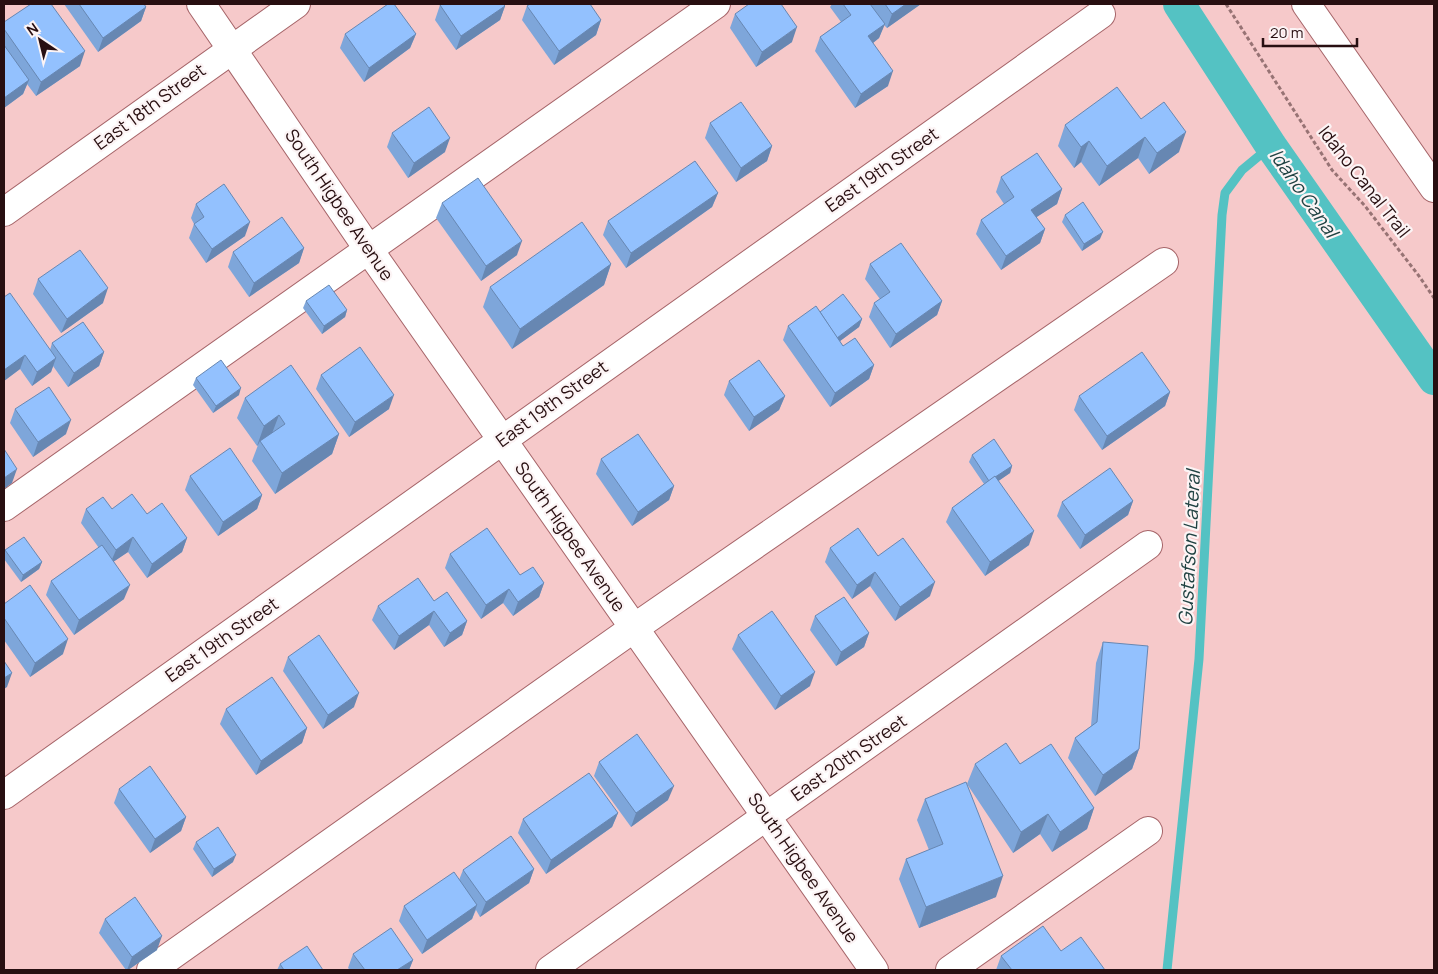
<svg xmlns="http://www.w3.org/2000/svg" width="1438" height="974" viewBox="0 0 1438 974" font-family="Manrope,sans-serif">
  <rect width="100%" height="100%" fill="#f6c9ca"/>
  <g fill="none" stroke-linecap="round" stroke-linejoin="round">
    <polyline stroke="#54c2c3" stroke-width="9" points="1167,970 1199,659 1222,215 1225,193 1242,170 1271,146"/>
    <polyline stroke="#54c2c3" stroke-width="32" points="1179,4 1271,146 1434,379"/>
    <defs>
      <g id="minor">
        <polyline points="201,4 369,250 874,970"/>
        <polyline points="4,212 296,4"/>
        <polyline points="4,507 716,4"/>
        <polyline points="4,795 1101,14"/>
        <polyline points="151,970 634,628 1164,262"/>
        <polyline points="550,970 1148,545"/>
        <polyline points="950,970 1148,831"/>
      </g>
      <polyline id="major" points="1306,4 1434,188"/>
    </defs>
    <use href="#minor" stroke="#a66569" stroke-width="30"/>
    <use href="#major" stroke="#a66569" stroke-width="30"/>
    <polyline stroke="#977374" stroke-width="3" stroke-dasharray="4 2.5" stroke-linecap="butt" points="1226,4 1332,170 1365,206 1419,276 1434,298"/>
    <use href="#minor" stroke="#fff" stroke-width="28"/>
    <use href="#major" stroke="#fff" stroke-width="28"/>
  </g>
  <g fill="#7ea6da">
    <polygon points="64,4 144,4 146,7 141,21 98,52"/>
    <polygon points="832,4 921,4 887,28 884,25 879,38 873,43 888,86 855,108 815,51 820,37 841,22 830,7"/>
    <polygon points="440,5 505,6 500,20 456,50 435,20"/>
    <polygon points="527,6 601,20 596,35 554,65 522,20"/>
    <polygon points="735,14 792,42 756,67 730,28"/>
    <polygon points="4,22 80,66 36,96 27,84 23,94 4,108"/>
    <polygon points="345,34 416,34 410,48 364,82 340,48"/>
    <polygon points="1141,119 1179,152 1149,174 1138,158 1099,186 1081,162 1074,168 1058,146 1065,125"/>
    <polygon points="710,123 772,146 767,161 736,182 705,138"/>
    <polygon points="392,133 445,152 408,178 387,147"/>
    <polygon points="1001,177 1062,189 1057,204 1036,217 1045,229 1040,243 1001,270 976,234 981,220 1004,204 996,192"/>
    <polygon points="718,193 712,207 626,268 603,235 608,221"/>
    <polygon points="442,203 517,255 481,281 436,218"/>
    <polygon points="196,204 245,236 206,263 189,238 194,224 191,218"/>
    <polygon points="1065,215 1100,239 1082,251 1062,222"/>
    <polygon points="304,248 299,263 249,297 228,267 233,252"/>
    <polygon points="611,264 604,285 512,349 483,307 490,287"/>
    <polygon points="870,264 942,301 937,315 890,348 869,317 874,303 880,299 865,279"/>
    <polygon points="38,279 103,303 61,333 33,294"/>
    <polygon points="4,297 50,350 52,343 104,352 99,366 68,387 53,366 51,372 32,386 20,369 4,381"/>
    <polygon points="306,301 347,310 345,317 322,334 303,308"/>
    <polygon points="820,312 862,319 859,327 840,341 843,346 874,365 869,379 830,407 783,340 788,326"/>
    <polygon points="321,375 389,409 349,437 316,389"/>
    <polygon points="196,378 239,395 213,413 193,385"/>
    <polygon points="729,381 785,396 779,410 749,431 724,395"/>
    <polygon points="1170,392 1165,406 1102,450 1074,410 1079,396"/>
    <polygon points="245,398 339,434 332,454 275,494 252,461 258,445 257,446 237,418"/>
    <polygon points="15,409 66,434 33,457 10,423"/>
    <polygon points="972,455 1012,466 1010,473 998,481 1029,545 985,576 946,522 952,508 984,484 969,462"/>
    <polygon points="601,459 674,486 669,500 632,526 596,474"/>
    <polygon points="190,476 262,495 257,509 218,536 185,490"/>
    <polygon points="1133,501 1128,515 1080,549 1057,516 1062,502"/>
    <polygon points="86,509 112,509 147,514 187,538 182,552 147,578 128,552 113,562 124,599 74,635 46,595 51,581 99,548 81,523"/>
    <polygon points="830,548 878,556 930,596 895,621 870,586 852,599 825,562"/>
    <polygon points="5,550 42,562 39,569 21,582 4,559 4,554"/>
    <polygon points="450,554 544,583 539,597 513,616 503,603 481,619 445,568"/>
    <polygon points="434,601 467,621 462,635 444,647 429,625 394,650 372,620 378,606"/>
    <polygon points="4,604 63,654 30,677 4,640"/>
    <polygon points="815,616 869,633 864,647 836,666 810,630"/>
    <polygon points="738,635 810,686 775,710 732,649"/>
    <polygon points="1103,642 1139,749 1132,769 1095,796 1068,758 1075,738 1091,726 1096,663"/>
    <polygon points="288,657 354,707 323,729 283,671"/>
    <polygon points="226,709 307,728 302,743 256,775 220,724"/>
    <polygon points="599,762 668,800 631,827 594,776"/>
    <polygon points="975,764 1020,764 1094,808 1087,829 1052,852 1040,834 1013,853 967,784"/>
    <polygon points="119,789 186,817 181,831 150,853 114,803"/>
    <polygon points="925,799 996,897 919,928 899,879 906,859 929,850 917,820"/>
    <polygon points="618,813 612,827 546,874 518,833 523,819"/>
    <polygon points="196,842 233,862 212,877 193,849"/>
    <polygon points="534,869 529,883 480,917 476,910 472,919 422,954 399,921 404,906 459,880 463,870"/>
    <polygon points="105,919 157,950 128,970 126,970 99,933"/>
    <polygon points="1061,951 1105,970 996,970 1001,956"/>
    <polygon points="353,954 413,960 409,970 350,970 348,968"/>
    <polygon points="280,964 323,970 277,970"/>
  </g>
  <g fill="#6787b2">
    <polygon points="906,4 921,4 887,28 892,14"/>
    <polygon points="505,6 500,20 456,50 461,36"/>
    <polygon points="146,7 141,21 98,52 103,38"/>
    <polygon points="601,20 596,35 554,65 559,51"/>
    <polygon points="885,24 879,38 863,51 868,36"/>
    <polygon points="797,27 792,42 756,67 762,52"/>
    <polygon points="416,34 410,48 364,82 369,68"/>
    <polygon points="85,51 80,66 36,96 41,82"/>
    <polygon points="893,71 888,86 855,108 861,94"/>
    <polygon points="29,80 23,94 4,108 4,98"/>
    <polygon points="1186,132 1179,152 1149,174 1157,153"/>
    <polygon points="1145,137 1138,158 1099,186 1107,166"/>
    <polygon points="450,138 445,152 408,178 414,163"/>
    <polygon points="1089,141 1081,162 1074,168 1081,147"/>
    <polygon points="772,146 767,161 736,182 741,168"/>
    <polygon points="1062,189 1057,204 1026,224 1031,210"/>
    <polygon points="718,193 712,207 626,268 631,253"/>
    <polygon points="250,222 245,236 206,263 212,249"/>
    <polygon points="1045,229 1040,243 1001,270 1006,256"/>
    <polygon points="1103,232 1100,239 1082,251 1084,244"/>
    <polygon points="522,241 517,255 481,281 486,266"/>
    <polygon points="304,248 299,263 249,297 254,283"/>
    <polygon points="611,264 604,285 512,349 520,329"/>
    <polygon points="108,288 103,303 61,333 67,319"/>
    <polygon points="942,301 937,315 890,348 896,334"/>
    <polygon points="347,310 345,317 322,334 324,326"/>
    <polygon points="862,319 859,327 832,347 834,340"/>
    <polygon points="104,352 99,366 68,387 74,373"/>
    <polygon points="25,355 20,369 4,381 4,370"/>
    <polygon points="56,358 51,372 32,386 37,372"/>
    <polygon points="874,365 869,379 830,407 835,393"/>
    <polygon points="241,388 239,395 213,413 216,406"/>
    <polygon points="1170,392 1165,406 1102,450 1107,436"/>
    <polygon points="394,395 389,409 349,437 355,422"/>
    <polygon points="785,396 779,410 749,431 754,417"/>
    <polygon points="279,415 271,436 260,441 258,445 257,446 264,426"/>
    <polygon points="71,420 66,434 33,457 38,442"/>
    <polygon points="339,434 332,454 275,494 282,473"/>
    <polygon points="1012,466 1010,473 987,489 989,481"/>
    <polygon points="17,469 12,483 4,489 4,478"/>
    <polygon points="674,486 669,500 632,526 638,512"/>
    <polygon points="262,495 257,509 218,536 223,522"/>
    <polygon points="1133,501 1128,515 1080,549 1085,535"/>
    <polygon points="1034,531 1029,545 985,576 990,562"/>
    <polygon points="133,537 128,552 110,564 116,550"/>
    <polygon points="187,538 182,552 147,578 152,564"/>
    <polygon points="42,562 39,569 21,582 23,575"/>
    <polygon points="875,572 870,586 852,599 857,585"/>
    <polygon points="935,582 930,596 895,621 900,607"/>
    <polygon points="544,583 539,597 513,616 518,602"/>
    <polygon points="130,585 124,599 74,635 79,620"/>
    <polygon points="509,589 503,603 481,619 486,605"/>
    <polygon points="434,611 429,625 394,650 399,636"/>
    <polygon points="467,621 462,635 444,647 450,633"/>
    <polygon points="869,633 864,647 836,666 841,652"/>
    <polygon points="68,639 63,654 30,677 35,663"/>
    <polygon points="815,672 810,686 775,710 781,696"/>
    <polygon points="12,673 7,687 4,689 4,678"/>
    <polygon points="359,693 354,707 323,729 328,715"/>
    <polygon points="307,728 302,743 256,775 261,761"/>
    <polygon points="1139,749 1132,769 1095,796 1103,775"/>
    <polygon points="674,786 668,800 631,827 636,813"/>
    <polygon points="1094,808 1087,829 1052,852 1060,832"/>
    <polygon points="618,813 612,827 546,874 551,860"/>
    <polygon points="1048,814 1040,834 1013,853 1021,832"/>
    <polygon points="186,817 181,831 150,853 155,839"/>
    <polygon points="236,855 233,862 212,877 214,869"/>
    <polygon points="534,869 529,883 480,917 486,902"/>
    <polygon points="1003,876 996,897 919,928 926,907"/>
    <polygon points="477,905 472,919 422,954 427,940"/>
    <polygon points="162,936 157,950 128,970 127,970 132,957"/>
    <polygon points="413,960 409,970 397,970"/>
  </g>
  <g fill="#93c1fe" stroke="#6787b2">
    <polygon points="31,4 51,4 85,51 41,82 4,29 4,22"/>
    <polygon points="79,4 144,4 146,7 103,38"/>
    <polygon points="388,4 394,4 416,34 369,68 345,34"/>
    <polygon points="442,4 503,4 505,6 461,36 440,5"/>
    <polygon points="530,4 590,4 601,20 559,51 527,6"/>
    <polygon points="749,4 781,4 797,27 762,52 735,14"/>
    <polygon points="843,4 870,4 885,24 868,36 893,71 861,94 820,37 851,15"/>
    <polygon points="885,4 906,4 892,14"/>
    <polygon points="4,45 29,80 4,98"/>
    <polygon points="1117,87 1141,119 1164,102 1186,132 1157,153 1145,137 1107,166 1089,141 1081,147 1065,125"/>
    <polygon points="741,102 772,146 741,168 710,123"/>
    <polygon points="429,107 450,138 414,163 392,133"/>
    <polygon points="1037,153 1062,189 1031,210 1045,229 1006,256 981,220 1014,197 1001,177"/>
    <polygon points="695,161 718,193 631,253 608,221"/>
    <polygon points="478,178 522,241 486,266 442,203"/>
    <polygon points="224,184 250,222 212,249 194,224 204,217 196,204"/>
    <polygon points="1083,202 1103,232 1084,244 1065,215"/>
    <polygon points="282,217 304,248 254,283 233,252"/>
    <polygon points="582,222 611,264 520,329 490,287"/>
    <polygon points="901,243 942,301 896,334 874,303 890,292 870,264"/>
    <polygon points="80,250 108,288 67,319 38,279"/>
    <polygon points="329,285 347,310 324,326 306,301"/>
    <polygon points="10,293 56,358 37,372 25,355 4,370 4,297"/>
    <polygon points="843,294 862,319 837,338 820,312"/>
    <polygon points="816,306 843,346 855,338 874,365 835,393 788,326"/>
    <polygon points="83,322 104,352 74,373 52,343"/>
    <polygon points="360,347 394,395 355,422 321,375"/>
    <polygon points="1142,352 1170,392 1107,436 1079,396"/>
    <polygon points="221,360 241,388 216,406 196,378"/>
    <polygon points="759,360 785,396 754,417 729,381"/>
    <polygon points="291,365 339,434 282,473 260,441 285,424 279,415 264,426 245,398"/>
    <polygon points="49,387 71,420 38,442 15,409"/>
    <polygon points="638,434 674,486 638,512 601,459"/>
    <polygon points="994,439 1012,466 989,481 972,455"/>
    <polygon points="230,448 262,495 223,522 190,476"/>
    <polygon points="4,449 17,469 4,478"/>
    <polygon points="1110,468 1133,501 1085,535 1062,502"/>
    <polygon points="995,476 1034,531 990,562 952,508"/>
    <polygon points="132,494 147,514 162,503 187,538 152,564 133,537 116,550 86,509 103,497 112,509"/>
    <polygon points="487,528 520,575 533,567 544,583 518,602 509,589 486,605 450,554"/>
    <polygon points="858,528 878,556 903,538 935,582 900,607 875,572 857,585 830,548"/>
    <polygon points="24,537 42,562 23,575 5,550"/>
    <polygon points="102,545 130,585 79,620 51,581"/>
    <polygon points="418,578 434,601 447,592 467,621 450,633 434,611 399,636 378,606"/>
    <polygon points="30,585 68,639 35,663 4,618 4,604"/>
    <polygon points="844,597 869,633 841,652 815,616"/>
    <polygon points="772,611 815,672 781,696 738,635"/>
    <polygon points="319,635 359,693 328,715 288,657"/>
    <polygon points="1103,642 1148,646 1139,749 1103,775 1075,738 1097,722"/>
    <polygon points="4,661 12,673 4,678"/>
    <polygon points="272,677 307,728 261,761 226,709"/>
    <polygon points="637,734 674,786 636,813 599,762"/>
    <polygon points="1006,743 1020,764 1051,744 1094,808 1060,832 1048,814 1021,832 975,764"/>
    <polygon points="150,766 186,817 155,839 119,789"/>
    <polygon points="589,773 618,813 551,860 523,819"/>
    <polygon points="966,782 1003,876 926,907 906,859 943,844 925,799"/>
    <polygon points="218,827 236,855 214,869 196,842"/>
    <polygon points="511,836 534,869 486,902 463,870"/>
    <polygon points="454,872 477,905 427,940 404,906"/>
    <polygon points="135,897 162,936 132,957 105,919"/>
    <polygon points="1043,926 1061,951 1081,937 1105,970 1012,970 1001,956"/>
    <polygon points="391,928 413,960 397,970 365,970 353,954"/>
    <polygon points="307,946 323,970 284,970 280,964"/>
  </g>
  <g text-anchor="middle" stroke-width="4.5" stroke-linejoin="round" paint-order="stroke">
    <g font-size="18" fill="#280f11" stroke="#fcf4f5">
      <text transform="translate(150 107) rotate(-36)" y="6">East 18th Street</text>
      <text transform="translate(882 170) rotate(-35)" y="6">East 19th Street</text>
      <text transform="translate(1364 182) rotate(52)" y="6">Idaho Canal Trail</text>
      <text transform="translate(339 205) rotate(56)" y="6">South Higbee Avenue</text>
      <text transform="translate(552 404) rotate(-36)" y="6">East 19th Street</text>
      <text transform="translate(570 537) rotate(55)" y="6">South Higbee Avenue</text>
      <text transform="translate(222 640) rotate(-35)" y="6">East 19th Street</text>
      <text transform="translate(849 758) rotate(-35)" y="6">East 20th Street</text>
      <text transform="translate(803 868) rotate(55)" y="6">South Higbee Avenue</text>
    </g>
    <g font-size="19" font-style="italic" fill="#204242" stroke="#fcf4f5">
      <text transform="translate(1304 193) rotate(55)" y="7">Idaho Canal</text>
      <text transform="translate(1189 548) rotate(-87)" y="7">Gustafson Lateral</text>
    </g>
  </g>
  <rect width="1438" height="974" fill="none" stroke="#280f11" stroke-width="10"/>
  <g transform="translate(40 40) rotate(325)" stroke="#fcf4f5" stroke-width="4" paint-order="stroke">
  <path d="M0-4L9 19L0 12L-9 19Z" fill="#280f11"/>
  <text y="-8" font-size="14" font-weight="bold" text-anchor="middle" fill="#280f11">N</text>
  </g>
  <path d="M1263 38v8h94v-8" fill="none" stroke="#280f11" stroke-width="2.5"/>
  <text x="1270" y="38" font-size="15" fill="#280f11" stroke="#fcf4f5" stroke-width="4" paint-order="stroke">20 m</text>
</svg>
